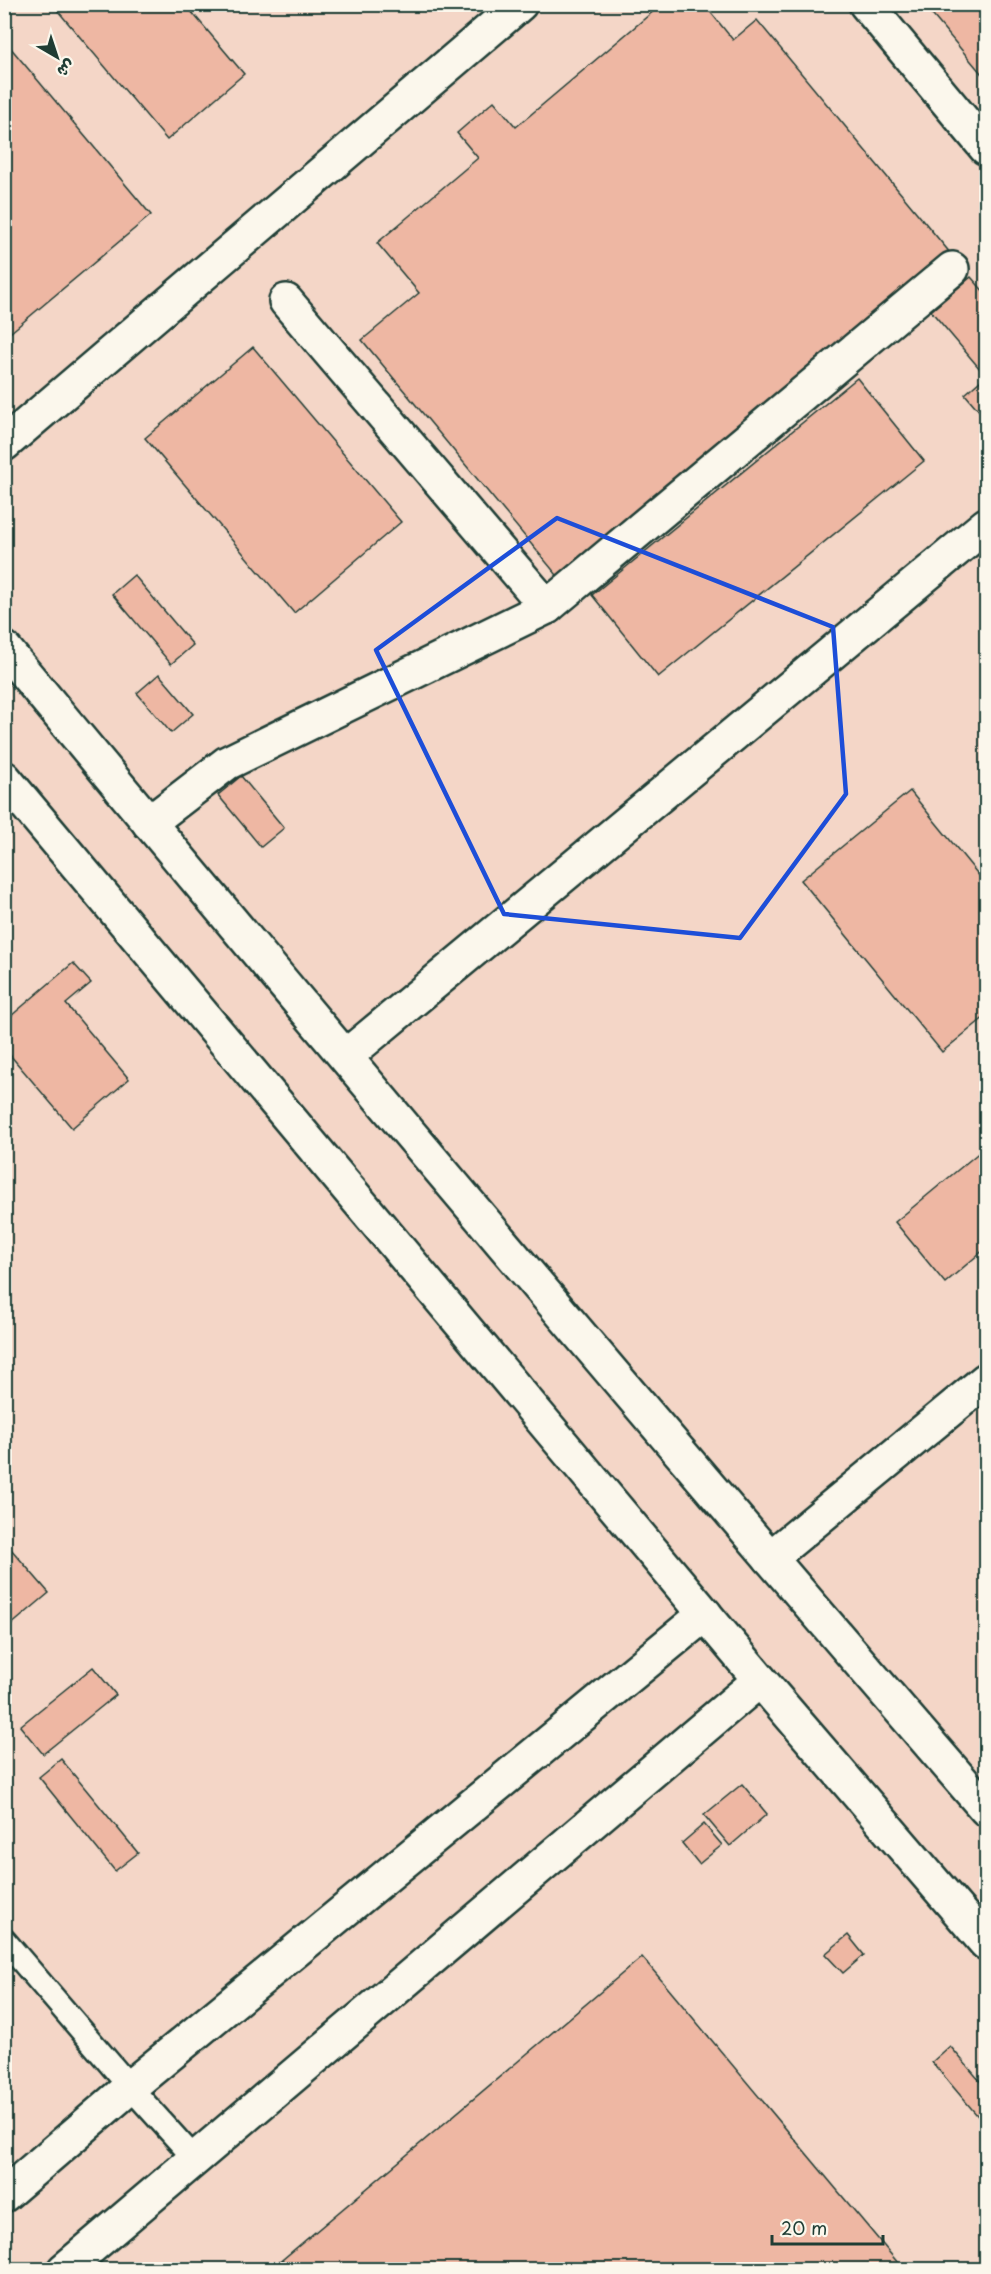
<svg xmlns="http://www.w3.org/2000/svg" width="991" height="2274" viewBox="0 0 991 2274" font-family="'Playpen Sans','Playpen Sans Arabic',sans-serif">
  <rect width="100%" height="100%" fill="#f7e4d6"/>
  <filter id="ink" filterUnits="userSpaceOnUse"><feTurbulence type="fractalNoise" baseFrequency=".0167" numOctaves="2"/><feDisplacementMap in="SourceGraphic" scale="12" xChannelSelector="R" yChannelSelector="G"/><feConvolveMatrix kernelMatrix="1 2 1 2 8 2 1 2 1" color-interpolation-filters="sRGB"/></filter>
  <g filter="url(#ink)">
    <rect fill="#f4d6c7" x="5" y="5" width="981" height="2264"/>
    <g fill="#eeb7a3" stroke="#1f3d34" stroke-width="1.5">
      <polygon points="52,4 185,4 244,74 167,140"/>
      <polygon points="662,4 704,4 733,40 757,20 951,254 561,580 362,340 419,293 377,243 478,158 457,133 494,101 516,127"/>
      <polygon points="923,4 986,4 986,79"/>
      <polygon points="4,40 151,215 4,338"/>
      <polygon points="971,277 986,294 986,364 980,369 931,311"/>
      <polygon points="253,347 401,522 294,613 145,438"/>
      <polygon points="986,376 986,419 965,394"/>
      <polygon points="857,378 924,461 658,677 592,595"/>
      <polygon points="134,575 193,645 171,664 112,594"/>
      <polygon points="159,674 193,714 171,733 137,693"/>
      <polygon points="241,776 284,828 261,847 218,795"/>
      <polygon points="910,791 986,884 986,1016 942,1052 801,880"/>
      <polygon points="73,963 91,983 66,1004 129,1079 72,1128 4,1048 4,1022"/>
      <polygon points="982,1150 986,1156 986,1248 945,1283 895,1222"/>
      <polygon points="4,1541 49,1593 4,1631"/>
      <polygon points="93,1667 116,1695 43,1754 20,1726"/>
      <polygon points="61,1759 138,1853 115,1871 39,1777"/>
      <polygon points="742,1784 767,1814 730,1846 704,1815"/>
      <polygon points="704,1824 722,1845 699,1864 682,1843"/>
      <polygon points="848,1935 864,1955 843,1973 825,1954"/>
      <polygon points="642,1957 904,2270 270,2270"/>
      <polygon points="950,2046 986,2088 986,2117 982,2121 932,2062"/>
    </g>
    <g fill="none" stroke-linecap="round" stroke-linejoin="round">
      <defs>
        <polyline id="lane" points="4,1940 130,2087 195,2159"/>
        <g id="street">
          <polyline points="866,4 986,148"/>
          <polyline points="286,301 547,607"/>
          <polyline points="4,444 520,4"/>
          <polyline points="149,823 227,763 547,607 952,269"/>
          <polyline points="346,1056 986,525"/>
          <polyline points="770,1558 986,1380"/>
          <polyline points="4,2195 130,2087 705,1614"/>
          <polyline points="64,2270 760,1680"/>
        </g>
        <g id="secondary">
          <path d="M 4,648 C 328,1039 655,1426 986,1809"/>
          <polyline points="4,778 760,1680 986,1943"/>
        </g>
      </defs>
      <use href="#lane" stroke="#1f3d34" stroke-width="27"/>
      <use href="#street" stroke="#1f3d34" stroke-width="38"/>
      <use href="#secondary" stroke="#1f3d34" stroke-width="38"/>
      <use href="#lane" stroke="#fbf7ec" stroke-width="22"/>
      <use href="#street" stroke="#fbf7ec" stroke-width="33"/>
      <use href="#secondary" stroke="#fbf7ec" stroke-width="33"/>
    </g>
  </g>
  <path fill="none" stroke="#1d4ed8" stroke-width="4.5" stroke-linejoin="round" d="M 557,518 L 833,627 L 846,794 L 740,938 L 504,914 L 376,650 Z"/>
  <rect width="991" height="2274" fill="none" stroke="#fbf7ec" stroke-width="24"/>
  <rect x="12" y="12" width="967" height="2250" fill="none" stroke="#1f3d34" stroke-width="2" filter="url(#ink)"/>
  <g transform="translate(57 57) rotate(141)" stroke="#fbf7ec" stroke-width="4.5" paint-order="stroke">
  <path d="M0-4.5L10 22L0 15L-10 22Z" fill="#1f3d34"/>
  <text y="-9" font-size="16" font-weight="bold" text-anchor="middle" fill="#1f3d34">ش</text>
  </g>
  <path d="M772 2235v9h111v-9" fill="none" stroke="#1f3d34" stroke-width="3"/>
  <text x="781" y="2235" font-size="18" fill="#1f3d34" stroke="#fbf7ec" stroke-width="4.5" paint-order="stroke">20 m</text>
</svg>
